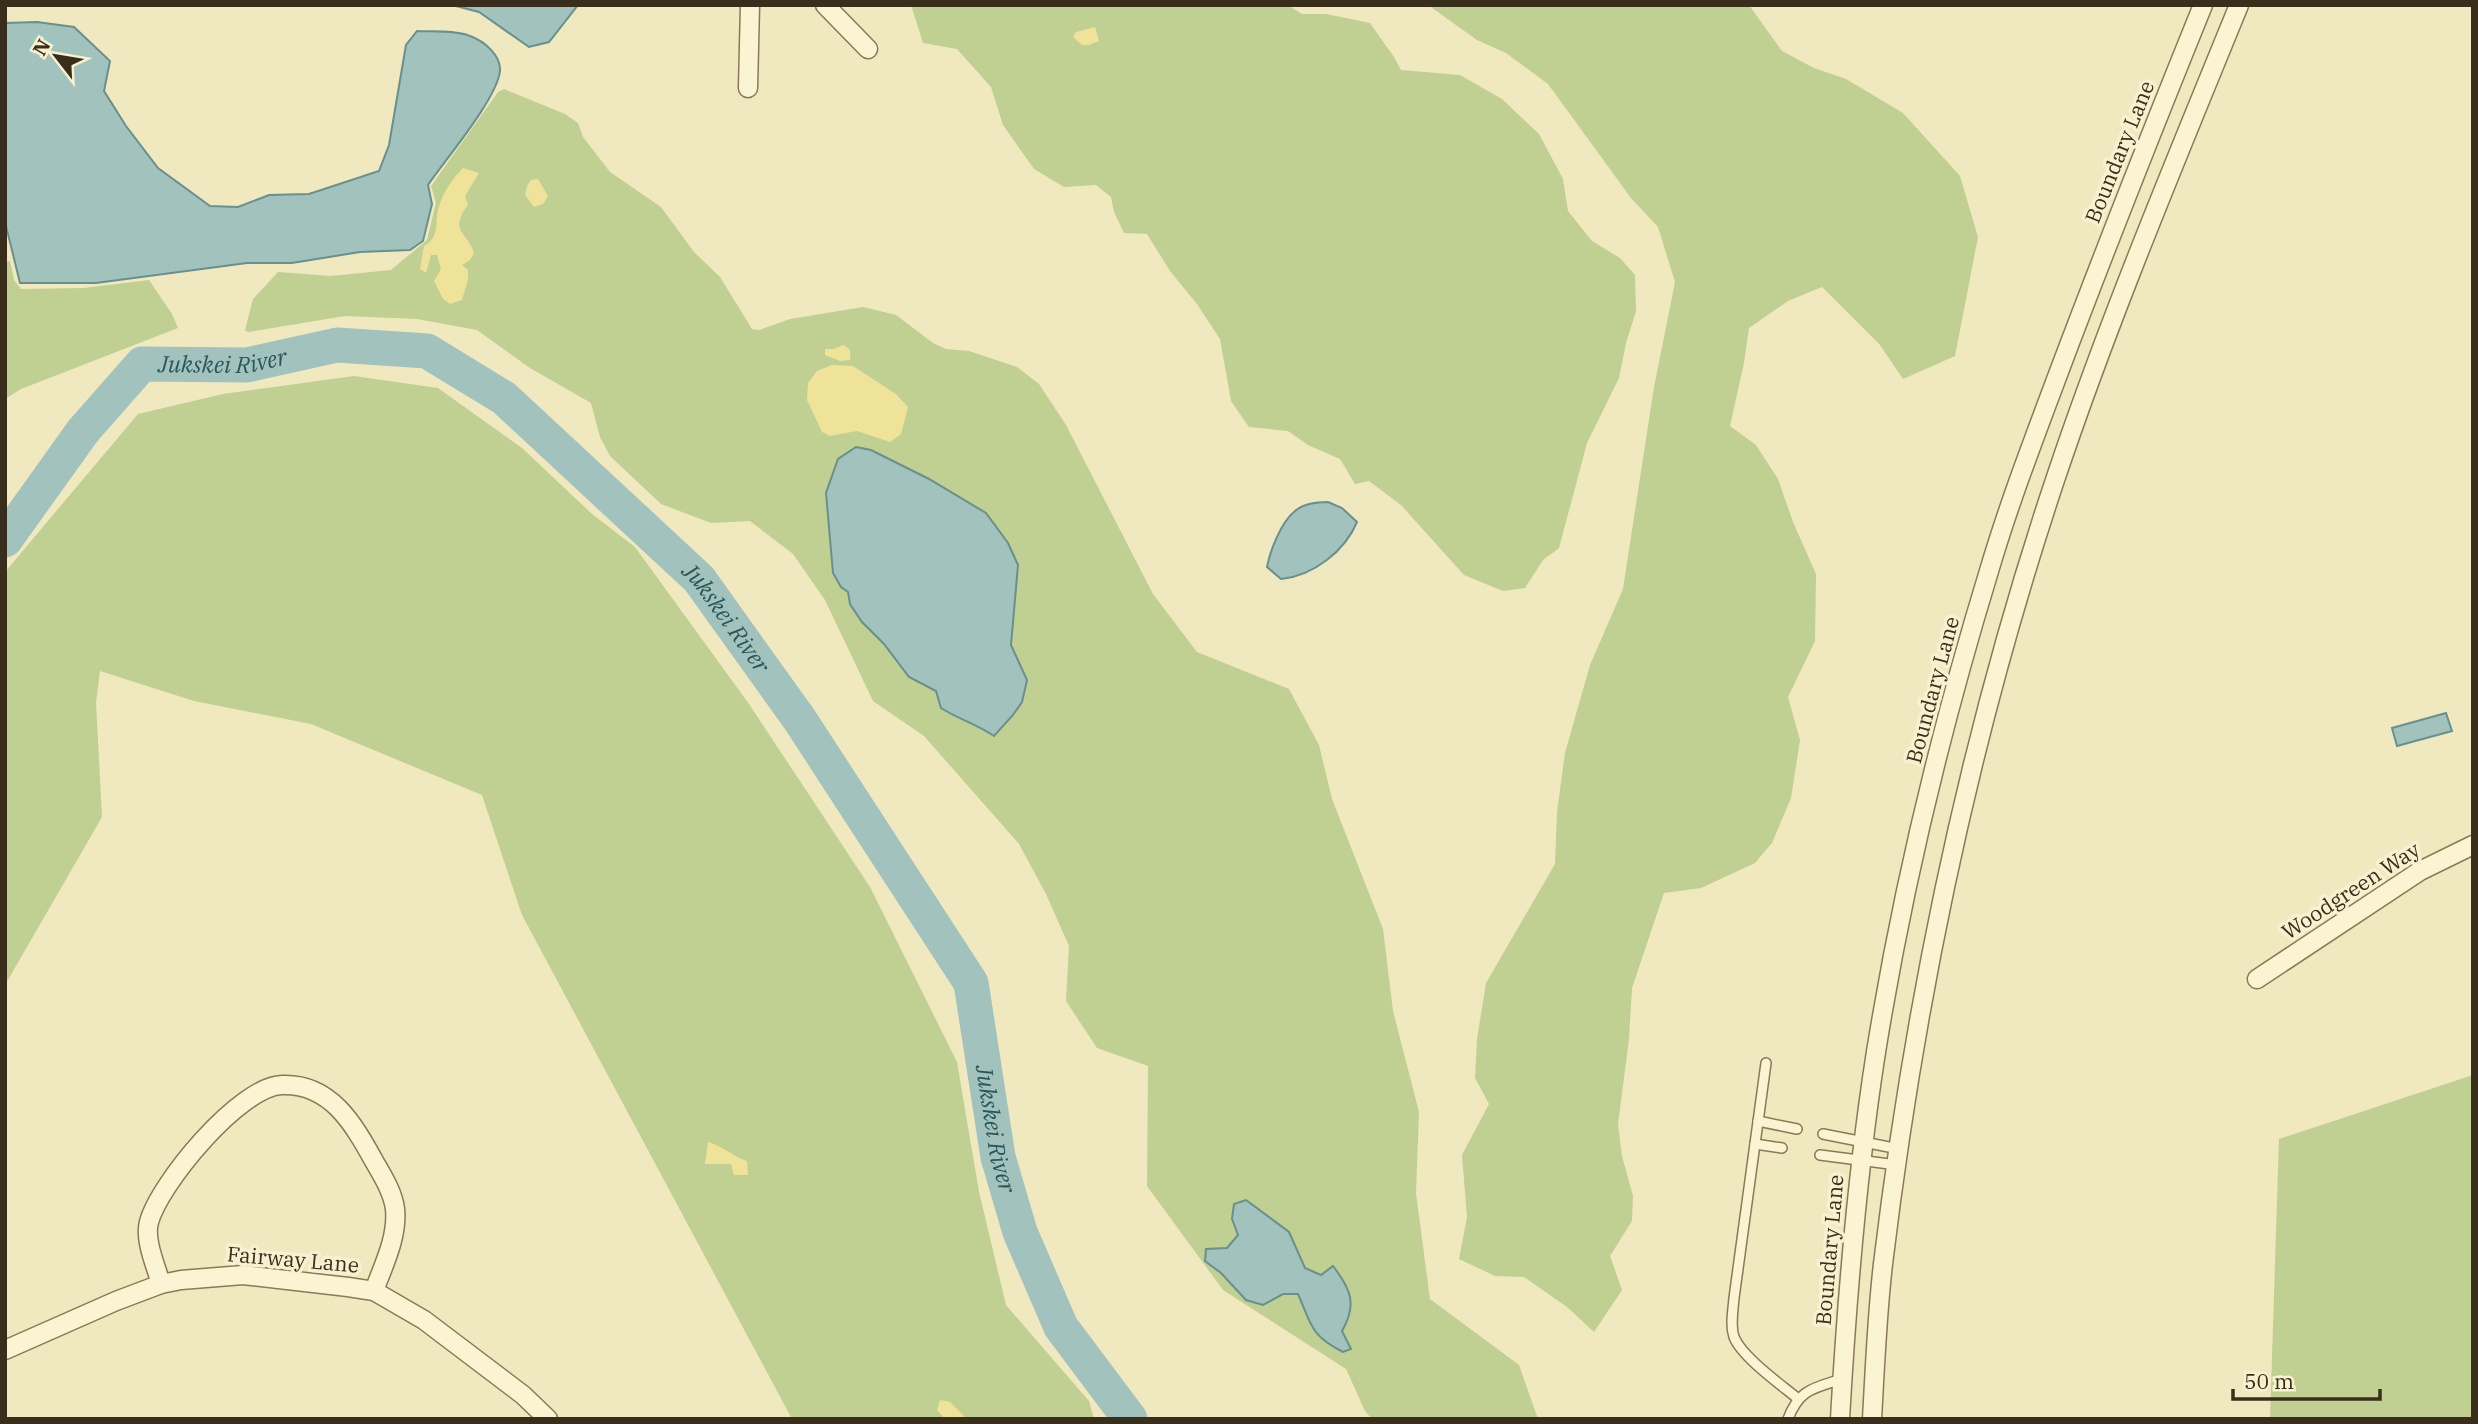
<svg xmlns="http://www.w3.org/2000/svg" width="2478" height="1424" viewBox="0 0 2478 1424" font-family="'IBM Plex Serif',serif">
  <rect width="100%" height="100%" fill="#f0e8bf"/>
  <g fill="#c0cf92">
    <polygon points="911,5 1288,5 1302,14 1326,14 1370,23 1394,57 1401,70 1460,75 1502,99 1539,134 1563,179 1568,211 1592,241 1620,258 1635,275 1636,311 1626,343 1619,378 1587,443 1559,548 1543,560 1525,588 1503,591 1464,575 1401,505 1369,481 1355,484 1340,459 1308,445 1288,431 1249,427 1231,401 1220,339 1197,304 1170,271 1147,234 1124,233 1114,212 1111,197 1096,185 1064,187 1034,169 1003,125 991,87 957,49 923,43"/>
    <polygon points="1428,5 1749,5 1782,51 1814,68 1846,79 1903,113 1960,176 1978,237 1955,356 1903,379 1880,345 1822,287 1788,301 1749,328 1744,363 1730,426 1756,445 1778,479 1793,522 1816,574 1815,641 1788,697 1800,740 1791,798 1772,843 1755,863 1701,888 1664,893 1632,988 1629,1039 1618,1124 1622,1156 1633,1196 1632,1221 1610,1256 1622,1290 1594,1332 1567,1307 1524,1277 1495,1276 1459,1259 1467,1217 1462,1155 1489,1104 1475,1078 1477,1039 1486,983 1555,864 1557,812 1565,753 1590,665 1623,589 1654,387 1675,282 1658,227 1631,198 1548,84 1506,53 1477,40"/>
    <polygon points="504,89 565,114 578,123 583,137 610,172 661,207 694,252 720,277 752,329 759,330 790,319 863,307 896,315 933,343 946,349 969,351 1017,367 1039,384 1066,425 1153,594 1197,652 1289,689 1319,745 1332,799 1383,929 1393,1011 1419,1112 1416,1193 1430,1299 1519,1365 1538,1419 1372,1419 1365,1411 1346,1369 1223,1290 1147,1186 1148,1066 1097,1048 1066,1001 1069,946 1046,894 1019,844 924,736 873,701 825,600 793,554 750,521 711,523 661,504 610,456 600,437 591,403 530,368 477,330 417,319 345,316 248,332 245,330 253,299 278,272 331,276 391,270 427,240 436,203 431,186 498,92"/>
    <polygon points="10,261 14,280 21,289 84,288 149,280 172,314 178,328 21,389 5,399 5,262"/>
    <polygon points="354,376 438,388 522,448 592,514 635,547 749,704 870,887 957,1062 979,1192 1006,1305 1089,1401 1094,1419 792,1419 522,915 482,795 311,724 194,701 100,671 96,703 102,817 5,985 5,572 138,414 223,394"/>
    <polygon points="2473,1075 2473,1419 2270,1419 2279,1139"/>
  </g>
  <g fill="#efe39a">
    <polygon points="1095,27 1099,41 1089,45 1082,45 1073,37 1076,32"/>
    <path d="M 463,168 L 479,173 L 465,196 L 468,205 C 448,231 468,232 474,253 L 470,260 L 462,265 L 468,270 L 468,280 L 462,300 L 450,304 L 443,299 L 434,281 L 441,269 L 437,255 L 431,255 L 426,273 L 420,269 L 424,246 C 441,237 434,221 439,206 C 444,191 452,179 463,168 Z"/>
    <polygon points="538,179 548,196 543,204 534,207 525,195 527,186 531,180"/>
    <path d="M 843,345 C 851,348 851,352 850,360 L 840,361 L 825,355 L 825,349 L 834,349 Z"/>
    <polygon points="832,365 853,366 896,394 908,407 901,434 890,442 857,431 830,436 822,432 807,400 808,383 817,371"/>
    <path d="M 708,1142 C 723,1146 732,1156 747,1161 L 748,1175 L 734,1175 L 731,1164 L 705,1164 Z"/>
    <polygon points="940,1400 950,1402 967,1419 945,1419 937,1410"/>
  </g>
  <g fill="#a2c2bd" stroke="#69908c" stroke-width="2">
    <polygon points="452,5 578,5 549,42 529,47 479,12"/>
    <path d="M 37,22 L 74,27 L 110,61 L 104,91 L 126,126 L 158,168 L 210,206 L 238,207 L 269,195 L 309,194 L 379,171 L 389,145 L 406,45 L 417,31 C 433,32 455,30 470,36 C 484,41 501,55 500,71 C 497,99 445,160 428,185 L 432,204 L 423,241 L 410,250 L 360,252 L 292,263 L 247,263 L 96,283 L 20,283 L 5,222 L 5,23 Z"/>
    <path d="M 856,447 L 871,450 L 929,479 L 986,513 L 1008,543 L 1018,565 L 1011,645 L 1027,680 L 1022,702 L 1013,715 L 994,736 C 977,724 958,719 941,708 L 936,691 L 909,677 L 884,644 L 862,622 L 850,604 L 848,592 L 841,587 L 833,573 L 826,493 L 838,459 Z"/>
    <path d="M 1328,502 L 1342,508 L 1357,522 C 1345,551 1313,576 1281,579 L 1267,567 C 1270,551 1281,522 1295,511 C 1303,504 1318,502 1328,502 Z"/>
    <polygon points="2446,713 2452,731 2397,746 2392,728"/>
    <path d="M 1246,1200 L 1289,1232 L 1305,1268 L 1321,1275 L 1333,1266 C 1350,1288 1358,1304 1342,1331 L 1351,1349 L 1343,1352 C 1310,1335 1312,1326 1298,1294 L 1283,1294 L 1263,1305 L 1246,1300 L 1221,1273 L 1205,1261 L 1206,1249 L 1227,1248 L 1238,1235 L 1232,1219 L 1234,1204 Z"/>
  </g>
  <g fill="none" stroke-linecap="round" stroke-linejoin="round">
    <path stroke="#a2c2bd" stroke-width="35" id="s1" d="M 5,540 L 83,431 L 142,364 L 247,365 L 337,345 L 427,351 L 504,398 L 699,579 L 800,720 L 971,983 L 998,1157 L 1020,1232 L 1061,1327 L 1130,1419"/>
    <defs>
      <g id="lane">
        <path d="M 1766,1063 L 1734,1298 C 1733,1311 1730,1325 1734,1337 C 1742,1357 1780,1384 1797,1398"/>
        <polyline points="1758,1121 1797,1129"/>
        <polyline points="1823,1134 1899,1149"/>
        <polyline points="1755,1144 1782,1148"/>
        <polyline points="1820,1155 1897,1165"/>
        <path d="M 1788,1419 C 1799,1389 1814,1388 1842,1379"/>
      </g>
      <g id="street">
        <polyline points="825,5 868,49"/>
        <polyline points="748,88 750,5"/>
        <polyline points="2257,979 2420,871 2473,845"/>
        <path d="M 161,1284 C 156,1266 144,1240 149,1222 C 159,1184 240,1086 282,1085 C 330,1083 353,1123 374,1161 C 382,1175 393,1192 395,1209 C 398,1237 383,1266 374,1291"/>
        <polyline points="5,1350 116,1301 161,1284 181,1280 243,1275 348,1287 374,1291 424,1320 523,1395 548,1419"/>
        <path d="M 1840,1419 C 1847,1296 1857,1173 1876,1052 C 1902,890 1941,728 1989,571 C 2009,503 2035,436 2060,369 C 2106,247 2154,126 2203,5"/>
        <path d="M 1872,1419 C 1875,1367 1877,1315 1883,1264 C 1915,999 1970,734 2055,480 C 2109,319 2175,162 2239,5"/>
      </g>
    </defs>
    <use href="#lane" stroke="#8a7956" stroke-width="12"/>
    <use href="#street" stroke="#8a7956" stroke-width="21"/>
    <use href="#lane" stroke="#fbf4d2" stroke-width="9"/>
    <use href="#street" stroke="#fbf4d2" stroke-width="18"/>
  </g>
  <g text-anchor="middle" stroke-width="7" stroke-linejoin="round" paint-order="stroke">
    <g font-size="21" fill="#392e1c" stroke="#f7f1cf">
      <text transform="translate(2120 152) rotate(-68)" y="7">Boundary Lane</text>
      <text transform="translate(1933 690) rotate(-75)" y="7">Boundary Lane</text>
      <text transform="translate(2351 891) rotate(-33)" y="7">Woodgreen Way</text>
      <text transform="translate(1830 1250) rotate(-85)" y="7">Boundary Lane</text>
      <text transform="translate(293 1260) rotate(5)" y="7">Fairway Lane</text>
    </g>
    <g font-size="23" font-style="italic" fill="#2a5659" stroke="#f7f1cf">
      <text dy="8" stroke="none"><textPath href="#s1" startOffset="304">Jukskei River</textPath></text>
      <text dy="8" stroke="none"><textPath href="#s1" startOffset="914">Jukskei River</textPath></text>
      <text dy="8" stroke="none"><textPath href="#s1" startOffset="1502">Jukskei River</textPath></text>
    </g>
  </g>
  <rect width="2478" height="1424" fill="none" stroke="#392e1c" stroke-width="14"/>
  <g transform="translate(56 56) rotate(301)" stroke="#f7f1cf" stroke-width="5" paint-order="stroke">
  <path d="M0-5L12 26L0 18L-12 26Z" fill="#392e1c"/>
  <text y="-10" font-size="19" font-weight="bold" text-anchor="middle" fill="#392e1c">N</text>
  </g>
  <path d="M2233 1389v10h147v-10" fill="none" stroke="#392e1c" stroke-width="3.5"/>
  <text x="2244" y="1389" font-size="21" fill="#392e1c" stroke="#f7f1cf" stroke-width="5" paint-order="stroke">50 m</text>
</svg>
